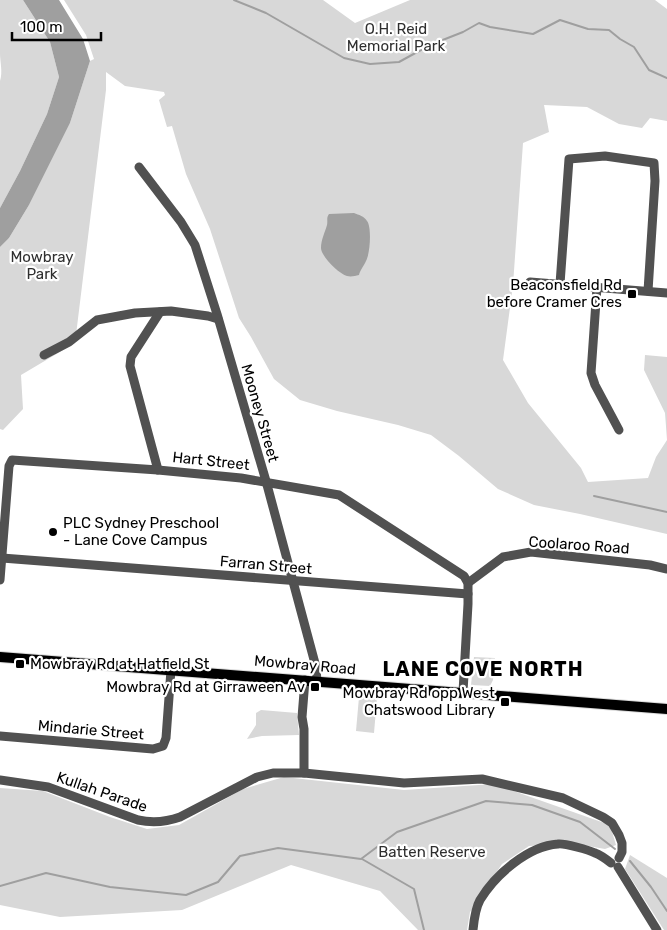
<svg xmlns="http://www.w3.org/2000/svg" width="667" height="930" viewBox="0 0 667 930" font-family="Rubik,sans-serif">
  <rect width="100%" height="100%" fill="#fff"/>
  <g fill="#d8d8d8">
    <path d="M 0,0 L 23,0 L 50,42 L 59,77 L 47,114 L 20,171 L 0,208 L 0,81 C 3,72 0,62 0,53 C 0,35 0,18 0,0 Z"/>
    <polygon points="64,0 323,0 355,23 410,0 655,0 667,9 667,121 650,118 642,128 619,124 587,107 544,105 549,132 523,143 513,285 503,360 528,403 581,468 588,482 648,478 656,457 667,440 665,413 644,370 645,355 667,357 667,534 580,514 534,505 498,489 459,456 431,435 398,425 337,411 300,400 274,379 251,337 239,318 210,229 186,174 172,126 167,127 159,100 165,95 164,92 125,86 106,72 106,90 75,343 21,375 23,409 3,430 0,429 0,247 9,238 29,205 70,123 90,61 94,59 86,35"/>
    <polygon points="474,657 495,658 493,680 490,686 471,685"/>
    <polygon points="359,697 377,698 374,733 356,731"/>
    <polygon points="261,710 297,713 299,735 262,736 247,739 256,725 256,713"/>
    <polygon points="284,777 404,790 494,784 610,825 616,845 605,849 571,843 529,846 502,864 470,912 467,930 418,930 380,891 291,865 182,910 60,917 0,905 0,788 43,791 110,817 147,829 179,825 243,789"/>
    <polygon points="630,855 667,878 667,930 664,930 625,869"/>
  </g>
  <g fill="#9f9f9f">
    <polygon points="23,0 59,0 83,39 90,61 70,123 29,205 9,238 0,247 0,208 20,171 47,114 59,77 50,42"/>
    <path d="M 354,213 C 359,215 364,216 367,221 C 372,227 370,254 366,261 C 364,266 360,270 359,275 C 355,276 351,277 347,276 C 339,274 321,256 321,248 C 321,240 325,232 327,225 C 328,220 326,218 329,214 Z"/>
  </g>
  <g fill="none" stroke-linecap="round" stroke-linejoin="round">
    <g stroke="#9f9f9f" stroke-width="2">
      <polyline points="234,0 266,13 344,58 370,64 399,62 430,45 463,32 479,23 490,27 533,34 560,20 588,29 609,30 620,39 634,47 649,70 667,78"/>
      <polyline points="594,496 667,512"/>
      <polyline points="362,859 414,889 424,930"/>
      <polyline points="630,861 651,887 667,911"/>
      <polyline points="0,886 46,873 110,887 186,895 218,882 240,856 278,848 361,859 397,832 486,801 532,805 580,822 615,849"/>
    </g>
    <defs>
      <polyline id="major" points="0,657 667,709"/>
    </defs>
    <use href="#major" stroke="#dbdbdb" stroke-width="12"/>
    <g stroke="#515151" stroke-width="9">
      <polyline points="139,167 181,222 195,245 217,314 266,481 316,667 317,682"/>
      <polyline points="530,282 667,293"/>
      <polyline points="560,284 569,159 605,156 654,163 655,181 648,291"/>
      <polyline points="597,287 591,373 595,385 619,430"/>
      <polyline points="44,355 69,342 97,320 135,313 171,311 208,316 218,319"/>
      <polyline points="158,470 130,366 131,357 160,312"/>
      <polyline points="2,558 468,594"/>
      <polyline points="0,580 9,466 12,460 158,470 241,478 339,495 464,576 468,583 468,604 463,692"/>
      <polyline points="468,583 503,557 531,552 650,565 667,569"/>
      <polyline points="0,736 153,749 163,746 166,738 171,670"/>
      <polyline points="304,773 304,729 302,717 305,680"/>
      <path d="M 0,780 L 48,787 L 138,820 C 152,823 166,822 180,817 L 257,777 L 273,773 L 304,773 L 404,783 L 482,779 L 563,798 L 603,817 L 612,823 L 619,835 L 622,843 L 622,852 L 619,858"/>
      <polyline points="618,867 657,930"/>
      <path d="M 473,930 C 474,920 475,909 480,900 C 495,875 528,846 558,844 C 564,843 589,850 595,853 C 601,855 606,859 611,863"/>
    </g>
    <use href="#major" stroke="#000" stroke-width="10"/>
  </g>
  <g fill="#000" stroke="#fff" stroke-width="2">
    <rect x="627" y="289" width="10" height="10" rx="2.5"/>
    <circle cx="53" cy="532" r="5"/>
    <rect x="15" y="659" width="10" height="10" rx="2.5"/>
    <rect x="310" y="682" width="10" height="10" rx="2.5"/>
    <rect x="500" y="697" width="10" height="10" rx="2.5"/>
  </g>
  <g text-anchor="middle" stroke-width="4.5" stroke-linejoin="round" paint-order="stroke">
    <g font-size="15" fill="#2f2f2f" stroke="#fff">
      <text x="396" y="34">O.H. Reid<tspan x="396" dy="17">Memorial Park</tspan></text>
      <text x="42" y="262">Mowbray<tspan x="42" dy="17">Park</tspan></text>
      <text x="432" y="857">Batten Reserve</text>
    </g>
    <g font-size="15" fill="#000" stroke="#fff" text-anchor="end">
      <text x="622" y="290">Beaconsfield Rd<tspan x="622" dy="17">before Cramer Cres</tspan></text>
      <text x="63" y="528" text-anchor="start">PLC Sydney Preschool<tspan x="63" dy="17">- Lane Cove Campus</tspan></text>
      <text x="30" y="669" text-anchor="start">Mowbray Rd at Hatfield St</text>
      <text x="305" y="692">Mowbray Rd at Girraween Av</text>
      <text x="495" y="698">Mowbray Rd opp West<tspan x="495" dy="17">Chatswood Library</tspan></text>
    </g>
    <g font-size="15" fill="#000" stroke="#fff">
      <text transform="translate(260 413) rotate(74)" y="5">Mooney Street</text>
      <text transform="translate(211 461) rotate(6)" y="5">Hart Street</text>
      <text transform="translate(579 545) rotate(4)" y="5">Coolaroo Road</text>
      <text transform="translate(266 565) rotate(5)" y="5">Farran Street</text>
      <text transform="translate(305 665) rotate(5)" y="5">Mowbray Road</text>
      <text transform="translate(91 730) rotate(5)" y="5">Mindarie Street</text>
      <text transform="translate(102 792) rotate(19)" y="5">Kullah Parade</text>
    </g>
    <g font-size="20" font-weight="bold" letter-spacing="1" fill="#000" stroke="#fff">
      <text x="483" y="676">LANE COVE NORTH</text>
    </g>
  </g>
  <path d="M12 32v8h89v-8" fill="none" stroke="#000000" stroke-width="2.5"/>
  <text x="20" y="32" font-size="15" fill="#000000" stroke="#ffffff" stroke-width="4" paint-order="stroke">100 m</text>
</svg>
